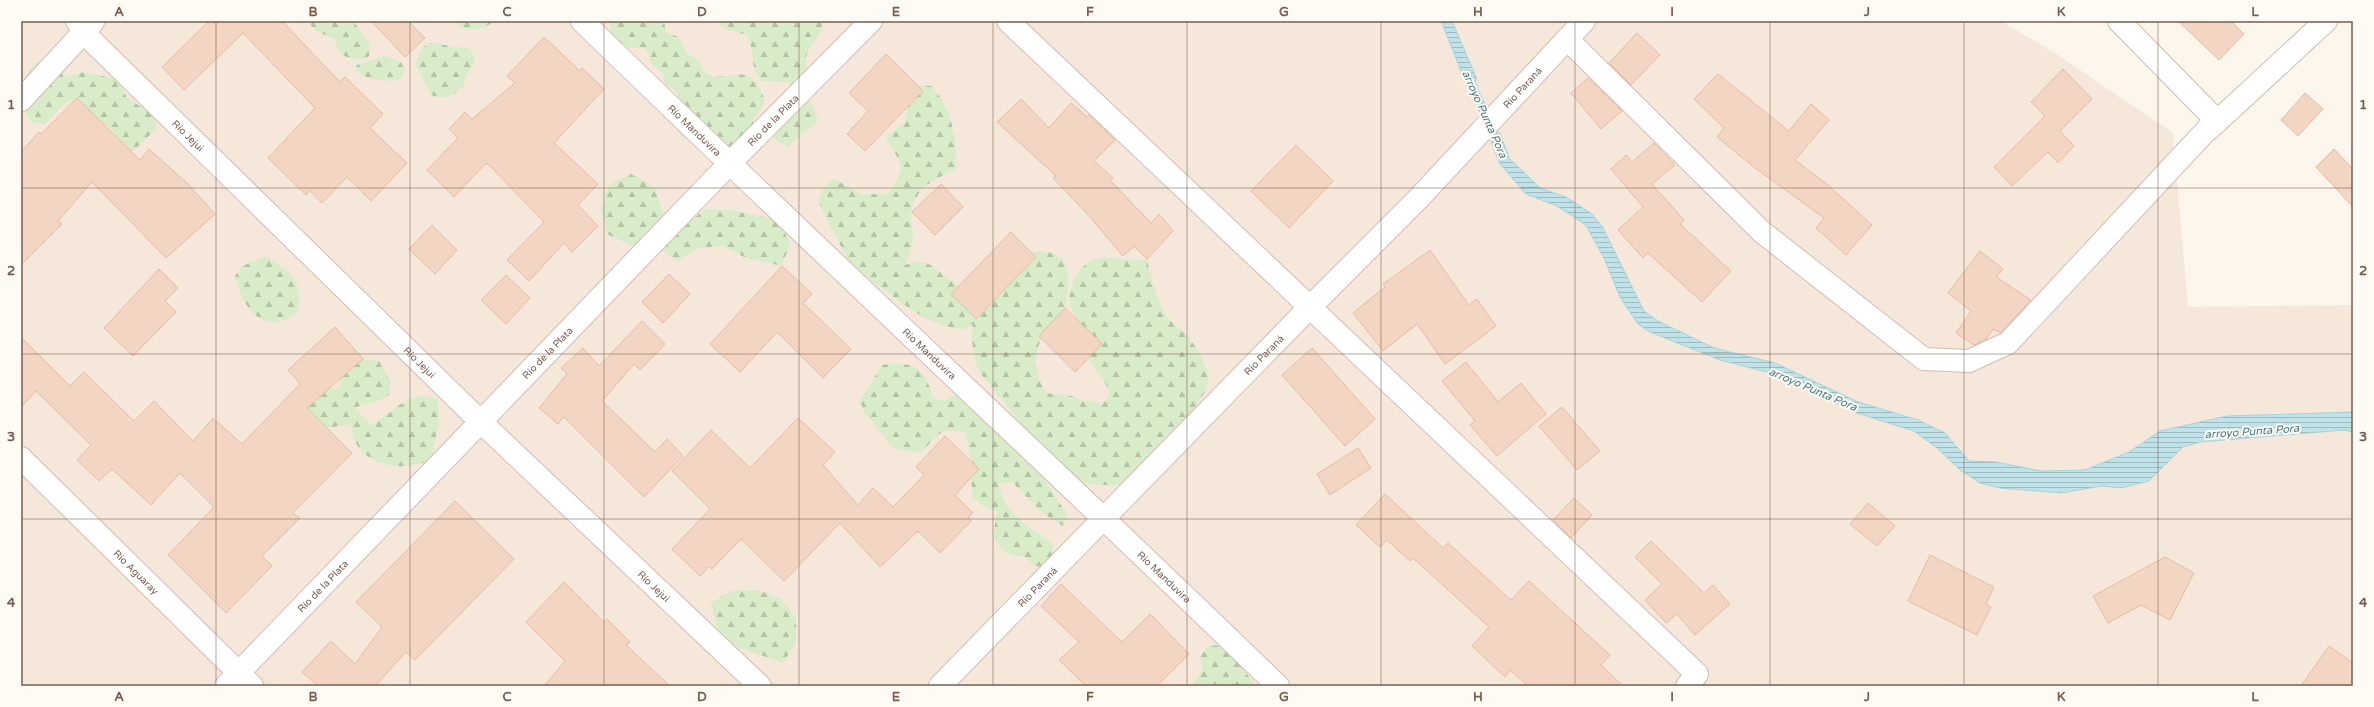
<svg xmlns="http://www.w3.org/2000/svg" width="2374" height="707" viewBox="0 0 2374 707" font-family="'Varela Round',sans-serif">
  <defs>
    <pattern id="forest-firs" width="22" height="20" patternUnits="userSpaceOnUse"><rect width="22" height="20" fill="#d8ecc9"/><path d="M5 1l3.5 6h-7zM16 11l3.5 6h-7z" fill="#b4c2a5"/></pattern>
    <pattern id="water-rules" width="6" height="5" patternUnits="userSpaceOnUse"><rect width="6" height="5" fill="#bfe3e8"/><path d="M0 2.5h6" fill="none" stroke="#a0bbbe"/></pattern>
  </defs>
  <rect width="100%" height="100%" fill="#fdf6ec"/>
  <polygon fill="#f5e8da" points="21,21 2001,21 2055,53 2173,133 2188,307 2353,305 2353,686 21,686"/>
  <g fill="url(#forest-firs)">
    <path d="M 307,21 L 354,22 L 369,43 L 369,56 C 362,62 345,60 339,51 C 337,48 337,42 335,39 L 316,31 Z"/>
    <path d="M 453,21 L 495,21 C 483,30 464,34 453,21 Z"/>
    <path d="M 609,21 L 664,21 L 666,32 L 678,37 L 682,42 L 686,53 C 689,56 694,57 697,59 C 703,64 701,73 710,75 C 726,81 743,66 756,83 C 759,87 763,94 764,99 C 765,109 754,114 753,123 L 762,133 L 735,151 L 683,138 L 678,133 L 673,122 L 679,97 L 677,92 L 666,84 L 662,72 L 651,64 L 648,52 L 643,48 L 623,48 L 611,34 Z"/>
    <path d="M 715,21 L 823,21 C 822,40 810,41 806,57 C 805,61 808,94 809,98 C 812,106 816,112 818,121 L 788,147 L 776,140 L 769,131 L 797,91 L 787,82 L 761,81 C 749,64 755,53 748,35 L 728,30 Z"/>
    <path d="M 432,42 L 456,48 L 468,47 C 484,63 465,70 464,85 C 455,96 445,100 431,95 L 416,66 C 419,55 420,46 432,42 Z"/>
    <path d="M 384,56 L 400,61 L 405,70 L 401,79 C 388,82 363,81 355,69 L 357,65 Z"/>
    <path d="M 47,60 L 58,67 L 66,76 L 84,72 L 116,79 C 122,85 123,95 130,100 C 141,108 157,111 156,129 L 130,154 L 110,127 L 97,124 L 73,101 L 67,101 L 45,124 L 33,123 C 29,118 24,113 23,107 C 19,88 25,62 47,60 Z"/>
    <path d="M 919,86 L 931,86 C 952,107 958,141 955,170 C 933,179 913,189 911,216 C 910,224 915,232 913,241 C 912,249 908,257 905,265 L 917,261 L 929,264 L 972,296 L 1029,253 C 1063,246 1073,266 1067,296 C 1066,300 1066,307 1064,311 C 1057,326 1039,333 1036,355 C 1034,368 1040,382 1046,393 L 1072,396 L 1083,401 L 1090,400 L 1102,405 L 1109,395 C 1106,375 1093,371 1085,354 C 1081,344 1080,332 1077,321 C 1075,315 1071,310 1070,304 C 1067,287 1079,263 1096,259 C 1113,255 1130,262 1147,259 C 1151,278 1156,300 1167,316 C 1173,324 1183,330 1189,338 C 1197,348 1209,367 1208,381 C 1207,403 1142,466 1125,484 C 1094,489 1066,477 1038,468 L 1067,515 L 1063,526 L 1041,512 L 1012,482 L 999,484 C 1004,514 1030,527 1052,543 L 1053,556 L 1049,567 L 1035,566 L 1025,557 L 1012,555 L 1001,548 L 993,538 L 997,512 L 985,507 L 973,498 C 970,476 972,452 964,432 C 941,426 937,435 923,451 C 911,452 896,452 887,442 C 884,438 882,433 878,429 C 869,419 863,413 860,400 L 882,365 C 911,359 926,369 933,398 L 945,401 L 955,394 L 990,406 L 1026,444 L 1019,421 L 980,373 L 975,361 L 971,335 L 973,324 L 964,330 C 930,326 903,305 877,284 C 867,276 857,269 849,260 C 841,249 837,237 830,225 C 820,205 811,195 834,179 L 861,194 L 887,194 C 908,170 902,162 885,138 L 905,122 L 910,96 Z"/>
    <polygon points="631,174 654,187 664,215 685,226 705,209 730,210 778,220 790,243 782,266 746,258 723,246 698,248 678,261 657,247 630,245 607,234 601,209 609,185"/>
    <path d="M 266,256 C 291,272 306,284 296,315 C 262,336 242,307 235,276 L 242,266 Z"/>
    <path d="M 363,359 L 379,361 L 391,382 L 389,395 C 378,403 367,403 354,408 L 371,425 C 396,413 406,388 438,399 L 439,422 L 431,460 C 400,474 353,465 351,424 L 326,428 L 302,421 L 304,397 L 327,388 L 340,389 L 340,370 Z"/>
    <polygon points="757,590 780,598 796,618 796,642 783,663 736,646 717,628 711,603 731,591"/>
    <polygon points="1220,645 1231,653 1256,686 1193,686 1202,669 1200,658 1207,646"/>
  </g>
  <g fill="url(#water-rules)" stroke="#a5d3da">
    <polygon points="1441,21 1452,21 1477,79 1468,88"/>
    <polygon points="1500,133 1509,158 1540,188 1566,197 1592,214 1602,226 1644,311 1658,321 1714,348 1775,363 1858,402 1918,420 1945,433 1969,461 1996,462 2041,471 2085,470 2129,452 2160,431 2227,416 2353,412 2353,432 2344,430 2200,442 2183,447 2149,481 2121,488 2102,486 2061,493 2000,488 1980,483 1959,469 1937,448 1914,431 1857,413 1774,374 1720,360 1650,332 1638,324 1620,297 1605,260 1586,225 1557,206 1526,194 1500,164 1491,141"/>
  </g>
  <g fill="none" stroke-linecap="round" stroke-linejoin="round">
    <polyline stroke="#a5d3da" stroke-width="9" points="1467,74 1500,148"/>
  </g>
  <g fill="#f3d5c3" stroke="#e6bba3">
    <polygon points="209,21 282,21 340,82 345,77 383,114 370,128 407,163 371,201 347,177 322,203 310,191 306,195 268,158 315,108 243,33 184,90 162,67"/>
    <polygon points="371,21 408,21 425,38 405,57"/>
    <polygon points="2178,21 2231,21 2244,34 2219,60"/>
    <polygon points="1637,33 1660,55 1631,85 1609,63"/>
    <polygon points="544,37 580,71 582,68 604,89 554,143 598,184 578,205 598,226 572,252 564,243 529,281 507,260 544,222 488,164 485,164 454,197 427,170 458,138 449,129 465,112 472,119 515,83 507,76"/>
    <polygon points="886,54 923,91 865,151 847,134 868,111 849,93"/>
    <polygon points="2063,69 2092,99 2060,131 2074,146 2058,163 2048,152 2012,186 1994,167 2045,116 2031,102"/>
    <polygon points="1718,74 1789,131 1811,104 1829,120 1795,160 1828,185 1872,225 1846,255 1816,228 1824,218 1755,168 1717,137 1724,128 1694,99"/>
    <polygon points="1588,78 1622,111 1601,129 1571,93"/>
    <polygon points="2305,93 2323,109 2298,136 2281,120"/>
    <polygon points="77,98 140,160 149,149 189,185 215,214 166,258 92,182 58,221 62,224 21,265 21,152 39,132 41,134"/>
    <polygon points="1021,99 1049,128 1071,103 1087,117 1089,115 1115,140 1094,161 1113,178 1110,180 1151,223 1159,214 1173,231 1147,259 1134,246 1123,256 1090,217 1053,178 1056,176 997,122"/>
    <polygon points="1654,143 1675,165 1652,184 1684,220 1680,224 1731,271 1702,302 1648,253 1643,258 1618,230 1643,207 1611,169 1626,155 1632,162"/>
    <polygon points="1296,145 1333,181 1289,228 1251,191"/>
    <polygon points="2334,149 2353,169 2353,207 2316,167"/>
    <polygon points="941,184 963,207 935,235 912,212"/>
    <polygon points="432,225 457,250 435,274 409,249"/>
    <polygon points="1011,232 1036,257 976,319 951,294"/>
    <polygon points="1430,250 1469,305 1477,299 1496,326 1445,364 1417,324 1383,351 1353,313 1385,287 1383,284"/>
    <polygon points="1980,251 2003,269 1996,277 2031,300 2001,333 1993,329 1986,339 1974,345 1956,333 1971,311 1948,293"/>
    <polygon points="782,266 812,294 803,303 851,349 823,378 777,332 740,372 710,344"/>
    <polygon points="159,269 178,288 165,301 176,312 133,356 104,328"/>
    <polygon points="669,274 690,294 663,323 642,302"/>
    <polygon points="506,275 530,298 506,324 481,300"/>
    <polygon points="1065,308 1102,344 1075,372 1039,336"/>
    <polygon points="642,321 665,344 640,370 634,364 602,401 655,452 667,439 683,456 644,497 564,417 558,424 539,408 567,374 561,368 583,348 599,366"/>
    <polygon points="335,327 363,359 307,408 352,453 293,513 300,518 262,556 272,566 226,613 168,555 214,507 180,473 151,505 112,469 99,481 77,460 91,445 36,391 21,407 21,337 70,386 84,372 134,421 154,401 193,441 213,418 242,444 300,384 288,370"/>
    <polygon points="1312,348 1375,419 1345,446 1282,375"/>
    <polygon points="1466,362 1498,402 1521,383 1546,414 1497,456 1470,425 1475,421 1442,381"/>
    <polygon points="1562,407 1600,451 1577,470 1539,426"/>
    <polygon points="798,418 835,452 823,465 858,505 873,488 893,507 924,475 916,467 945,436 979,469 955,495 973,513 968,518 971,521 940,553 918,531 880,567 840,523 784,581 741,539 712,569 709,567 700,576 672,549 710,509 672,471 711,430 750,468"/>
    <polygon points="1358,448 1371,468 1330,495 1317,474"/>
    <polygon points="1385,494 1443,548 1448,543 1511,600 1529,581 1610,655 1601,665 1623,686 1528,686 1510,670 1505,677 1472,646 1489,627 1413,558 1410,561 1387,540 1380,547 1356,525"/>
    <polygon points="1574,498 1592,515 1571,538 1553,520"/>
    <polygon points="455,501 514,559 415,660 406,652 377,684 379,686 318,686 302,672 331,641 355,664 382,627 356,602"/>
    <polygon points="1868,503 1895,526 1877,546 1850,524"/>
    <polygon points="1651,541 1704,593 1713,585 1730,604 1695,635 1677,614 1666,623 1645,600 1662,584 1635,557"/>
    <polygon points="1930,555 1994,587 1986,604 1991,607 1977,635 1908,601"/>
    <polygon points="2165,557 2194,573 2170,620 2141,605 2108,623 2093,596"/>
    <polygon points="564,582 604,622 607,619 630,642 626,645 670,686 544,686 565,661 526,622"/>
    <polygon points="1061,584 1122,642 1150,614 1189,654 1157,686 1086,686 1059,660 1079,642 1041,606"/>
    <polygon points="2329,646 2353,663 2353,686 2301,686"/>
  </g>
  <g fill="none" stroke-linecap="round" stroke-linejoin="round">
    <defs>
      <g id="street">
        <path id="s1" d="M 77,21 L 84,33 L 482,423 L 760,686"/>
        <path id="s2" d="M 582,21 C 812,245 1048,463 1278,686"/>
        <polyline points="1008,21 1697,674 1687,686"/>
        <polyline points="1567,39 1762,232 1924,359 1969,361 2008,343 2216,120 2119,21"/>
        <polyline points="21,100 93,22"/>
        <polyline points="2209,129 2326,21"/>
        <path id="s3" d="M 21,458 L 252,686"/>
        <path id="s4" d="M 226,686 L 729,164 L 871,21"/>
        <path id="s5" d="M 940,686 L 1310,307 L 1418,199 L 1584,21"/>
      </g>
    </defs>
    <use href="#street" stroke="#d1beb0" stroke-width="24"/>
    <use href="#street" stroke="#fff" stroke-width="22"/>
  </g>
  <path fill="none" stroke="#7a5c4d" stroke-width="1" stroke-opacity="0.55" d="M 216,21 L 216,686M 410,21 L 410,686M 604,21 L 604,686M 799,21 L 799,686M 993,21 L 993,686M 1187,21 L 1187,686M 1381,21 L 1381,686M 1575,21 L 1575,686M 1770,21 L 1770,686M 1964,21 L 1964,686M 2158,21 L 2158,686M 21,188 L 2353,188M 21,354 L 2353,354M 21,519 L 2353,519"/>
  <g text-anchor="middle" stroke-width="4" stroke-linejoin="round" paint-order="stroke">
    <g font-size="10" fill="#7a5c4d" stroke="#fffaf3">
      <text dy="4" stroke="none"><textPath href="#s5" startOffset="835">Río Paraná</textPath></text>
      <text dy="4" stroke="none"><textPath href="#s4" startOffset="787">Río de la Plata</textPath></text>
      <text dy="4" stroke="none"><textPath href="#s2" startOffset="157">Río Manduvira</textPath></text>
      <text dy="4" stroke="none"><textPath href="#s1" startOffset="160">Río Jejui</textPath></text>
      <text dy="4" stroke="none"><textPath href="#s4" startOffset="463">Río de la Plata</textPath></text>
      <text dy="4" stroke="none"><textPath href="#s2" startOffset="481">Río Manduvira</textPath></text>
      <text dy="4" stroke="none"><textPath href="#s5" startOffset="463">Río Paraná</textPath></text>
      <text dy="4" stroke="none"><textPath href="#s1" startOffset="484">Río Jejui</textPath></text>
      <text dy="4" stroke="none"><textPath href="#s3" startOffset="162">Río Aguaray</textPath></text>
      <text dy="4" stroke="none"><textPath href="#s2" startOffset="805">Río Manduvira</textPath></text>
      <text dy="4" stroke="none"><textPath href="#s1" startOffset="808">Río Jejui</textPath></text>
      <text dy="4" stroke="none"><textPath href="#s4" startOffset="139">Río de la Plata</textPath></text>
      <text dy="4" stroke="none"><textPath href="#s5" startOffset="139">Río Paraná</textPath></text>
    </g>
    <g font-size="11" font-style="italic" fill="#437c86" stroke="#fffaf3">
      <text transform="translate(1485 114) rotate(66)" y="4">arroyo Punta Pora</text>
      <text transform="translate(1813 389) rotate(23)" y="4">arroyo Punta Pora</text>
      <text transform="translate(2252 431) rotate(-4)" y="4">arroyo Punta Pora</text>
    </g>
  </g>
  <rect width="2374" height="707" fill="none" stroke="#fffaf3" stroke-width="44"/>
  <rect x="22" y="22" width="2330" height="663" fill="none" stroke="#7a5c4d" stroke-width="1.5"/>
  <g font-size="13" text-anchor="middle" font-weight="bold" fill="#7a5c4d">
    <text x="119" y="16">A</text>
    <text x="313" y="16">B</text>
    <text x="507" y="16">C</text>
    <text x="702" y="16">D</text>
    <text x="896" y="16">E</text>
    <text x="1090" y="16">F</text>
    <text x="1284" y="16">G</text>
    <text x="1478" y="16">H</text>
    <text x="1672" y="16">I</text>
    <text x="1867" y="16">J</text>
    <text x="2061" y="16">K</text>
    <text x="2255" y="16">L</text>
    <text x="11" y="109">1</text>
    <text x="2363" y="109">1</text>
    <text x="11" y="275">2</text>
    <text x="2363" y="275">2</text>
    <text x="11" y="441">3</text>
    <text x="2363" y="441">3</text>
    <text x="11" y="607">4</text>
    <text x="2363" y="607">4</text>
    <text x="119" y="701">A</text>
    <text x="313" y="701">B</text>
    <text x="507" y="701">C</text>
    <text x="702" y="701">D</text>
    <text x="896" y="701">E</text>
    <text x="1090" y="701">F</text>
    <text x="1284" y="701">G</text>
    <text x="1478" y="701">H</text>
    <text x="1672" y="701">I</text>
    <text x="1867" y="701">J</text>
    <text x="2061" y="701">K</text>
    <text x="2255" y="701">L</text>
  </g>
</svg>
